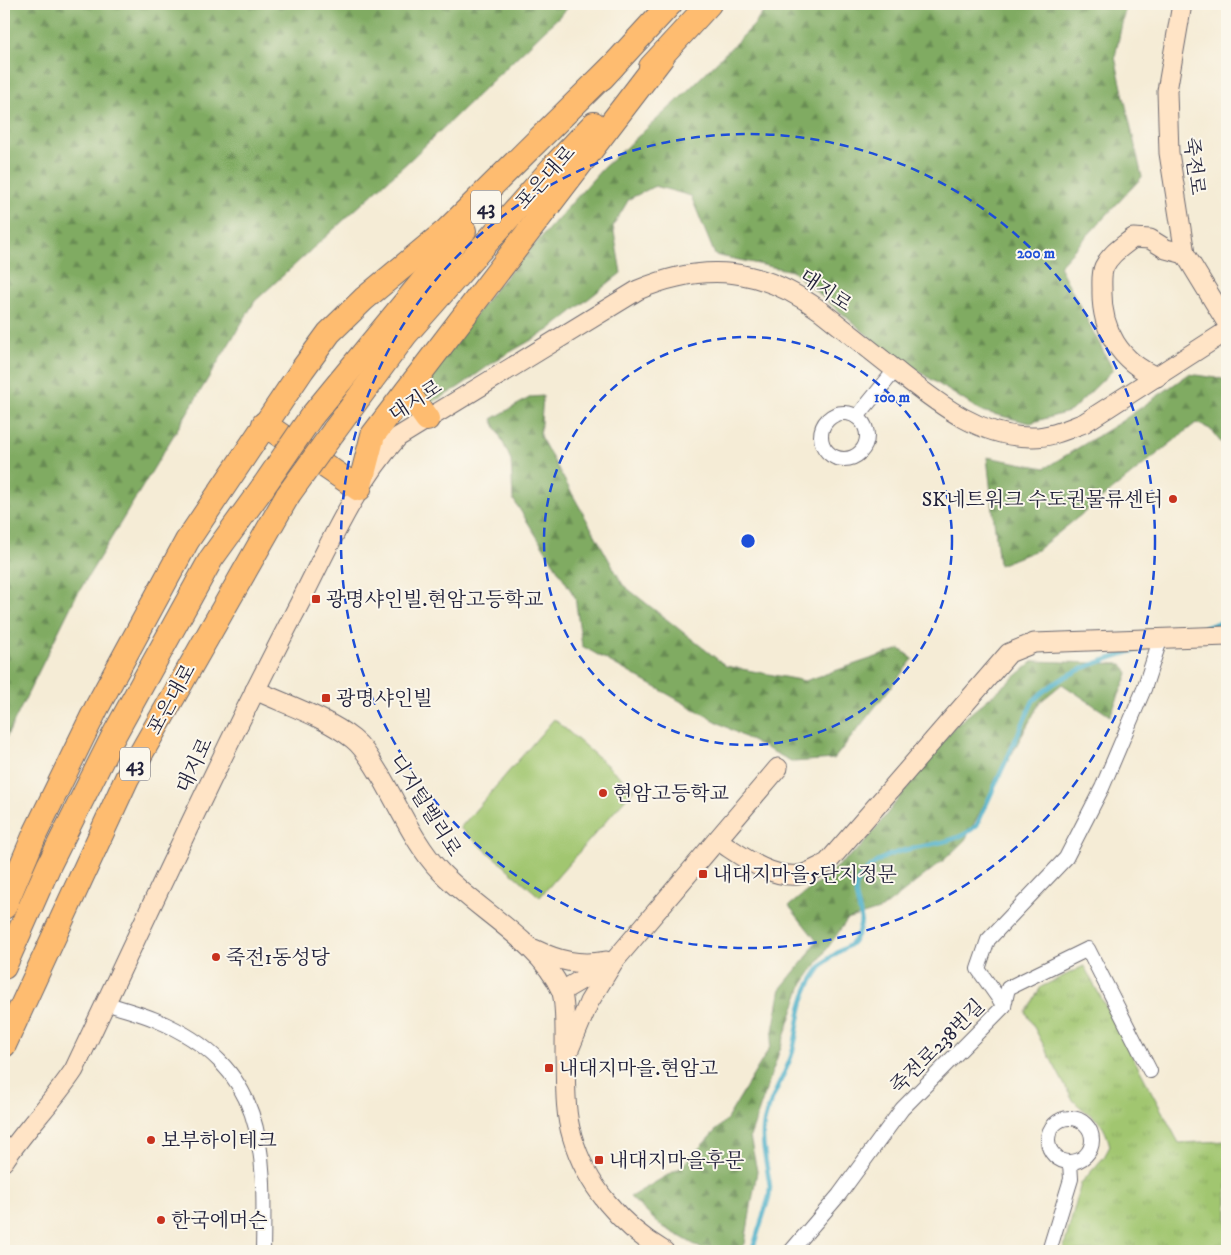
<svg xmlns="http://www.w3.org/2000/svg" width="1231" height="1255" viewBox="0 0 1231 1255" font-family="'IM FELL DW Pica','Noto Serif KR',serif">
  <defs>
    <pattern id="grass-tufts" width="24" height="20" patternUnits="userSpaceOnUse" patternTransform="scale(1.25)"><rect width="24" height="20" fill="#a1c670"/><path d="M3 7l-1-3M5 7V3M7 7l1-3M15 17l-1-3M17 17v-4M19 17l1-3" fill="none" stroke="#8aaa62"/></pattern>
    <pattern id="forest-firs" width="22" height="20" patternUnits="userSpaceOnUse" patternTransform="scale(1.25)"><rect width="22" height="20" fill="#80ab62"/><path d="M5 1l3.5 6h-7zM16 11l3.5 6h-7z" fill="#688b52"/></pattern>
  </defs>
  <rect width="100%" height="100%" fill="#fbf7ec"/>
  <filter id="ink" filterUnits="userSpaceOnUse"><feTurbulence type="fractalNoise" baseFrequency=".02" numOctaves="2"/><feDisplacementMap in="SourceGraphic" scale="10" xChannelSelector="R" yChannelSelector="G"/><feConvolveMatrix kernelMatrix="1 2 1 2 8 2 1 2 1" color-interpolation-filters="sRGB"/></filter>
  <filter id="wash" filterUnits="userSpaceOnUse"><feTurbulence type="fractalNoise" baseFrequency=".0096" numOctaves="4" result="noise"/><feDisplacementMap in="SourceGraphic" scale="20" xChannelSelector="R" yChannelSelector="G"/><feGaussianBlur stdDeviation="1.12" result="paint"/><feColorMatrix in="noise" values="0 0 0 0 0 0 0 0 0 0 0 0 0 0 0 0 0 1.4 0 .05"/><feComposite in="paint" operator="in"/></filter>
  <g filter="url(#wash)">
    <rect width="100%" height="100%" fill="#f5ecd6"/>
    <path fill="url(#grass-tufts)" stroke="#627456" d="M 1084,966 L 1179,1143 L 1227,1141 L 1227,1251 L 1063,1251 L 1081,1183 L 1104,1157 L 1110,1146 C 1102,1114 1091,1120 1072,1099 L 1026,1012 L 1041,987 Z"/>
    <g fill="url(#forest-firs)" stroke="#51664e">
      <polygon points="4,4 572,4 410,160 255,301 75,598 4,742"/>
      <polygon points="769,4 1126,4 1115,57 1142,177 1059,266 1113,370 1071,411 1030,423 981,411 885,350 792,271 715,255 691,196 655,186 629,199 613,226 621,273 549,330 498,359 459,387 426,406 417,394 494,290 603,168 675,103 754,25"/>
      <polygon points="1189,374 1223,379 1227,386 1227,450 1210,429 1196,423 1037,550 999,565 987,457 1045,468 1119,423"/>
      <polygon points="543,396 540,436 623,585 726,666 805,681 900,649 913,659 834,759 793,762 746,738 582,646 575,597 513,499 511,460 492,419 531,397"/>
      <polygon points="1034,661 1122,664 1128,674 1110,716 1062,684 1040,702 965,840 944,860 882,909 847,920 802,985 750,1137 757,1171 745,1243 738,1251 707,1251 702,1249 660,1225 630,1197 680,1168 727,1119 770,1047 781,988 809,954 816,940 789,906 862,846 954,727"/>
    </g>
    <polygon fill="#a1c670" stroke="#627456" points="554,719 634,789 540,897 460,828"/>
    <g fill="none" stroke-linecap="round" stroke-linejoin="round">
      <g stroke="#49aec8" stroke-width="4.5">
        <polyline points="1201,629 1227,620"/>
        <path d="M 752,1251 L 769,1197 L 770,1187 C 768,1168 760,1142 764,1123 C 769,1100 783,1079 791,1057 C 800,1029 797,1003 814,977 C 819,969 825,960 834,955 C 846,946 853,947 859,930 C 868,905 840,894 870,867 C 901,840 949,852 977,825 L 1033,701 C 1063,670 1106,660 1146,647"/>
      </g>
    </g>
  </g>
  <g filter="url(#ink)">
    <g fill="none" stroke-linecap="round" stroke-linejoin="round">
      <defs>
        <g id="street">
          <circle cx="844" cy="436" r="23"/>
          <polyline points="857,417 896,369"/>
          <path d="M 106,1003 C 122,1009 140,1013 156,1020 C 267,1067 265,1147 263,1251"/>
          <polyline points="1004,1006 1008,988 1088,949 1150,1071"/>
          <circle cx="1070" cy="1140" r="22"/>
          <polyline points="791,1251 839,1195 902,1109 1004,1006 978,969 988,940 1066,858 1102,788 1144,689 1160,640"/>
          <polyline points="1049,1251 1071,1179 1070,1162"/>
        </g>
        <g id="secondary">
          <polyline points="1182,4 1167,91 1169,153 1185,254 1227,323"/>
          <path d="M 1157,377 C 1120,362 1101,330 1102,290 C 1102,283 1101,274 1104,267 C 1110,254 1122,247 1133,238 L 1150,239 L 1166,249 L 1185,254"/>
          <path d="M 255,690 C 287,705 325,717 353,739 C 366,749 373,765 382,778 C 400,809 416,846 440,871 C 475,909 540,942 561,990 C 566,1002 565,1039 565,1053 C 566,1080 564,1110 572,1136 C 586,1185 621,1226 664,1251"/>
          <path d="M 717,840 C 741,855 768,878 798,875 C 808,874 818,867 827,863 L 1009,653 L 1034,643 L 1227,636"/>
          <path d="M 534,949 C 559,961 579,966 606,961"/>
          <polyline points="562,991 615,960 778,768"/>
          <polyline points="568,1052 589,1002 614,961"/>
          <path d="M 4,1161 C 25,1129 53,1102 74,1070 C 146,918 216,765 293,616 C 325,555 352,488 398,437 L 638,290 C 706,261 762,268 821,311 C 845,330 869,349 893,368 C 934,400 978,438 1033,437 C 1051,437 1068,429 1084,423 L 1227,331"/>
        </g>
        <g id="highway">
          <polyline points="651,67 709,4"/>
          <polyline points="602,78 670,4"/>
          <polyline points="407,391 427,419"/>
          <polyline points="311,417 464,231"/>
          <polyline points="264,424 359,489 373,435 662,57"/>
          <polyline points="334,431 405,335 555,165 594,124"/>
          <polyline points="4,907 35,834 97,707 187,541 302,370 329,333 364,299 446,231 613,66"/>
          <polyline points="4,967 49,865 113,737 211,559 263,487"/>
          <polyline points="4,1045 127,778 288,495"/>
        </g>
      </defs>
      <use href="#street" stroke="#6c6971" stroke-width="16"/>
      <use href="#secondary" stroke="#6c6971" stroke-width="21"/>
      <use href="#highway" stroke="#6c6971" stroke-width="26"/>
      <use href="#street" stroke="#fff" stroke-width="14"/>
      <use href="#secondary" stroke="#ffe4c6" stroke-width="19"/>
      <use href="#highway" stroke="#febc70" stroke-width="24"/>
      <defs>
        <g id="highway-bridge">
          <polyline points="263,487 311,417"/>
          <polyline points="288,495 334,431"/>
        </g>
      </defs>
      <use href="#highway-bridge" stroke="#6c6971" stroke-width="26" stroke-linecap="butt"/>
      <use href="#highway-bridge" stroke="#febc70" stroke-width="24"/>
    </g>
  </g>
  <g fill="none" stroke="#1d4ed8" stroke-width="2.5" stroke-dasharray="9 6">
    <circle cx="748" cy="541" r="204"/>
    <circle cx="748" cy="541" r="407"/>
  </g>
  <g fill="#c8321e" stroke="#fbf7ec" stroke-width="2">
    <circle cx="1173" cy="499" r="5"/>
    <rect x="311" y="594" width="10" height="10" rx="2.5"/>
    <rect x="321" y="693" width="10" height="10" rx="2.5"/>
    <circle cx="603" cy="793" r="5"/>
    <rect x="698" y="869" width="10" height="10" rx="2.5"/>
    <circle cx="216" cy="957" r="5"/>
    <rect x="544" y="1063" width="10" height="10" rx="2.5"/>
    <circle cx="151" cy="1140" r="5"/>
    <rect x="594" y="1155" width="10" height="10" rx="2.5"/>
    <circle cx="161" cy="1220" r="5"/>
  </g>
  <g text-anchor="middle" stroke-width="4" stroke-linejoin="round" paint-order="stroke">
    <g fill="#fbf7ec" stroke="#636270" stroke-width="1">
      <rect x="471" y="190.5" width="30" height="33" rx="4"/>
      <rect x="120" y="747.5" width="30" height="33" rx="4"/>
    </g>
    <g font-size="19" font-weight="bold" fill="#22223b">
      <text x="486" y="214">43</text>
      <text x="135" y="771">43</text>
    </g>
    <g font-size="20" fill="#22223b" stroke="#fbf7ec">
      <text transform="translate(1195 166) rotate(83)" y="7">죽전로</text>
      <text transform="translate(545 177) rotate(-48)" y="7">포은대로</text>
      <text transform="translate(826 290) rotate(34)" y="7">대지로</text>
      <text transform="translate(415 400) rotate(-33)" y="7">대지로</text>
      <text transform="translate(171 699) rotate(-61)" y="7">포은대로</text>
      <text transform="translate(194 765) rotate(-65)" y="7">대지로</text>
      <text transform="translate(426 805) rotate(58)" y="7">디지털벨리로</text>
      <text transform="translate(937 1046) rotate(-45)" y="7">죽전로238번길</text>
    </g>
    <g font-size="20" fill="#22223b" stroke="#fbf7ec" text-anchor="start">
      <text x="1163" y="506" text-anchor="end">SK네트워크 수도권물류센터</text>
      <text x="326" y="606">광명샤인빌.현암고등학교</text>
      <text x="336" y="705">광명샤인빌</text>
      <text x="613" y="800">현암고등학교</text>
      <text x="713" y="881">내대지마을5단지정문</text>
      <text x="226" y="964">죽전1동성당</text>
      <text x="559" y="1075">내대지마을.현암고</text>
      <text x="161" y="1147">보부하이테크</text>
      <text x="609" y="1167">내대지마을후문</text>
      <text x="171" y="1227">한국에머슨</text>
    </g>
  </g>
  <circle cx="748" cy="541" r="8" fill="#1d4ed8" stroke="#fbf7ec" stroke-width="2.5"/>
  <g font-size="15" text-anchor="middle" font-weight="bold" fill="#1d4ed8" stroke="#fbf7ec" stroke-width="4" stroke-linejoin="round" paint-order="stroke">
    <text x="1036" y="258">200 m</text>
    <text x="892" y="402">100 m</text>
  </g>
  <rect width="1231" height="1255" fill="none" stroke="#fbf7ec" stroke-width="20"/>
</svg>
